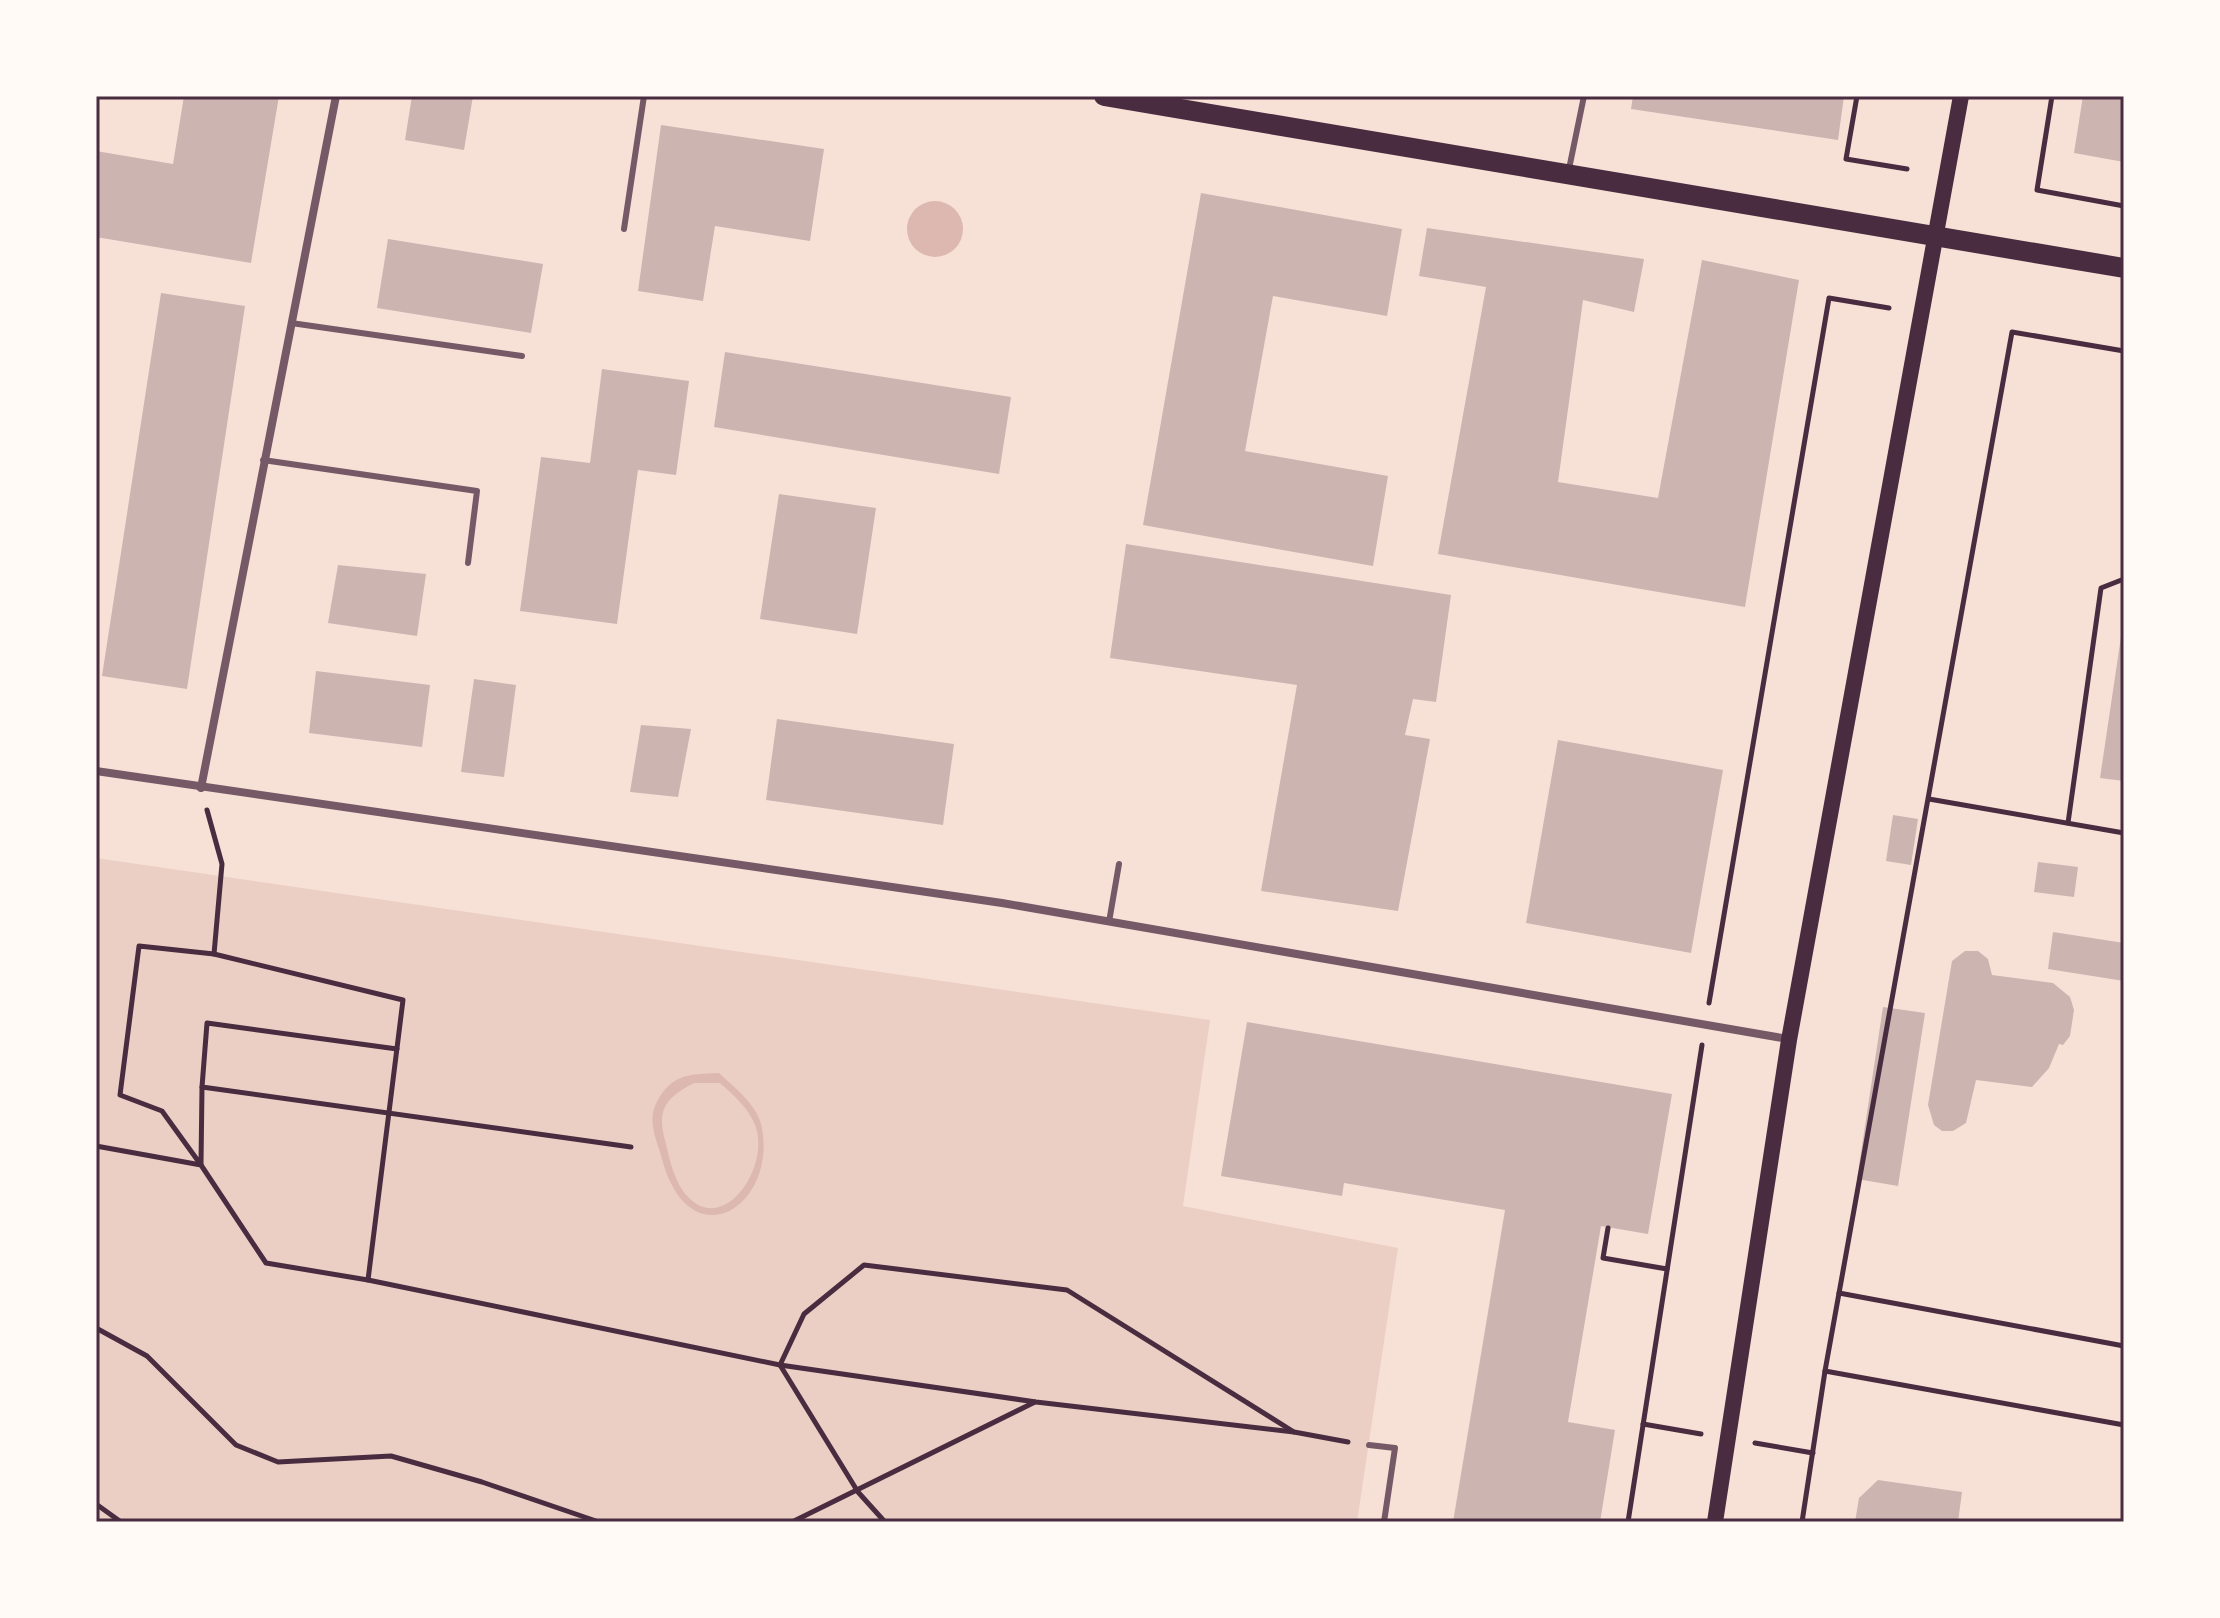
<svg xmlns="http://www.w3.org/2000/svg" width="2220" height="1618" viewBox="0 0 2220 1618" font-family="Inter,sans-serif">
  <rect width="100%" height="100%" fill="#f7e1d7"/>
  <polygon fill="#ebcfc5" points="96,858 1210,1020 1183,1206 1398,1248 1357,1522 96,1522"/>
  <g fill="#dcb8b0" fill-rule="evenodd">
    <circle cx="935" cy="229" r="28"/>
    <path d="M 719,1073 C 734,1087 756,1104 761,1124 C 780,1205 690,1263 662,1159 C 657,1141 648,1123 655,1106 C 669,1075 687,1074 719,1073 ZM 694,1083 L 720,1083 C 733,1095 748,1107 755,1125 C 772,1167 721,1242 683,1191 C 673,1176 669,1157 665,1140 C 656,1109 667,1097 694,1083 Z"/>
  </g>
  <g fill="#ccb4b1">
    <polygon points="184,96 279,96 251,263 96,237 96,151 173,164"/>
    <polygon points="412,96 473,96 464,150 405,140"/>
    <polygon points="1633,96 1844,96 1838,140 1631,109"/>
    <polygon points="2083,96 2124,96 2124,162 2074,153"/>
    <polygon points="661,125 824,149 810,241 715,226 703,301 638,291"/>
    <polygon points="1201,193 1402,229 1387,316 1273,296 1245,451 1388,476 1373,566 1143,525"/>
    <polygon points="1427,228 1644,259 1634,312 1583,300 1558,482 1658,498 1702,260 1799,280 1745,607 1438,554 1486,287 1419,276"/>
    <polygon points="388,239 543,264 531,333 377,308"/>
    <polygon points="161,293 245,306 187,689 102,676"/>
    <polygon points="725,352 1011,397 999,474 714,427"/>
    <polygon points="602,369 689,381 676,475 638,470 617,624 520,611 541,457 590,463"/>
    <polygon points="779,494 876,508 857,634 760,619"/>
    <polygon points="1126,544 1451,595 1436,702 1413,699 1405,735 1430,739 1398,911 1261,891 1297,685 1110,658"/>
    <polygon points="338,565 426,574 417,636 328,623"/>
    <polygon points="2122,630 2124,631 2124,781 2100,778"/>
    <polygon points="316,671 430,685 422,747 309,733"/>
    <polygon points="474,679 516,685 504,777 461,772"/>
    <polygon points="777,719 954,744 943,825 766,800"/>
    <polygon points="641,725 691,729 678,797 630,792"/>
    <polygon points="1558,740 1723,770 1691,953 1526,923"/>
    <polygon points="1893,815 1918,819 1911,865 1886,861"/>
    <polygon points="2038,862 2078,867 2074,897 2034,892"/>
    <polygon points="2053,932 2124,943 2124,981 2048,969"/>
    <polygon points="1965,951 1978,951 1988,959 1992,975 2053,983 2070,997 2074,1010 2070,1036 2063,1045 2059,1044 2049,1068 2032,1087 1976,1080 1966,1123 1953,1131 1942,1131 1934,1125 1928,1105 1952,961"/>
    <polygon points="1883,1007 1925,1013 1898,1186 1857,1179"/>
    <polygon points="1247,1022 1672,1094 1648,1234 1601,1226 1568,1422 1615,1430 1600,1522 1453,1522 1505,1210 1344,1183 1342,1196 1221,1176"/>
    <polygon points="1878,1480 1962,1492 1958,1522 1855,1522 1859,1498"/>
  </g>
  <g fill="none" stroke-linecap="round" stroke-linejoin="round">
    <g stroke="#4a2c40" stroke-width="5">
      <polyline points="1857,96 1846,159 1907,169"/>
      <polyline points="2052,96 2037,190 2124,206"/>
      <polyline points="1929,799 2124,833"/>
      <polyline points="207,810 222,864 214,954"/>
      <polyline points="2068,823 2101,588 2124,579"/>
      <polyline points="1709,1003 1829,298 1889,308"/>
      <polyline points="397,1049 207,1023 202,1087 631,1147"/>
      <polyline points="202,1087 201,1165 162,1111 120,1095 139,946 214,954 403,1000 368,1280"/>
      <polyline points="96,1146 201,1165 266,1263 368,1280 780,1365 1036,1402 1294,1432"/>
      <polyline points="1608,1228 1603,1258 1667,1269"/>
      <polyline points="1839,1293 2124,1346"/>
      <polyline points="96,1328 147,1356 236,1445 278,1462 391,1456 482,1482 599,1522"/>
      <polyline points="1825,1371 2124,1425"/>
      <polyline points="1643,1424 1701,1434"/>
      <polyline points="1755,1443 1813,1453"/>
      <polyline points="96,1504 121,1522"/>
      <polyline points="792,1522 1035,1402"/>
      <polyline points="885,1522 858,1492 780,1365 804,1314 864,1265 1067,1290 1294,1432 1348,1442"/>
      <polyline points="1628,1522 1702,1045"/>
      <polyline points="1802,1522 1825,1371 2012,332 2124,351"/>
    </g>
    <g stroke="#755966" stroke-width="6">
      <polyline points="1569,169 1584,96"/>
      <polyline points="624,229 644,96"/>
      <polyline points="291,323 522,356"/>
      <polyline points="263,460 477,491 468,563"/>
      <polyline points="1109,922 1119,864"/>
      <polyline points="1369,1445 1395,1448 1384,1522"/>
    </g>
    <g stroke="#755966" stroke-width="8">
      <polyline points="96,771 1002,903 1788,1039"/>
      <polyline points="201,788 336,96"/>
    </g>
    <polyline stroke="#4a2c40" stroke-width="16" points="1715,1522 1789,1040 1961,96"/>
    <polyline stroke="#4a2c40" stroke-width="20" points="1104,96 2124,268"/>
  </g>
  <rect width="2220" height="1618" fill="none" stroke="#fffaf5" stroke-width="196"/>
  <rect x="98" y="98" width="2024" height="1422" fill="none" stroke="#4a2c40" stroke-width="3"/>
</svg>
